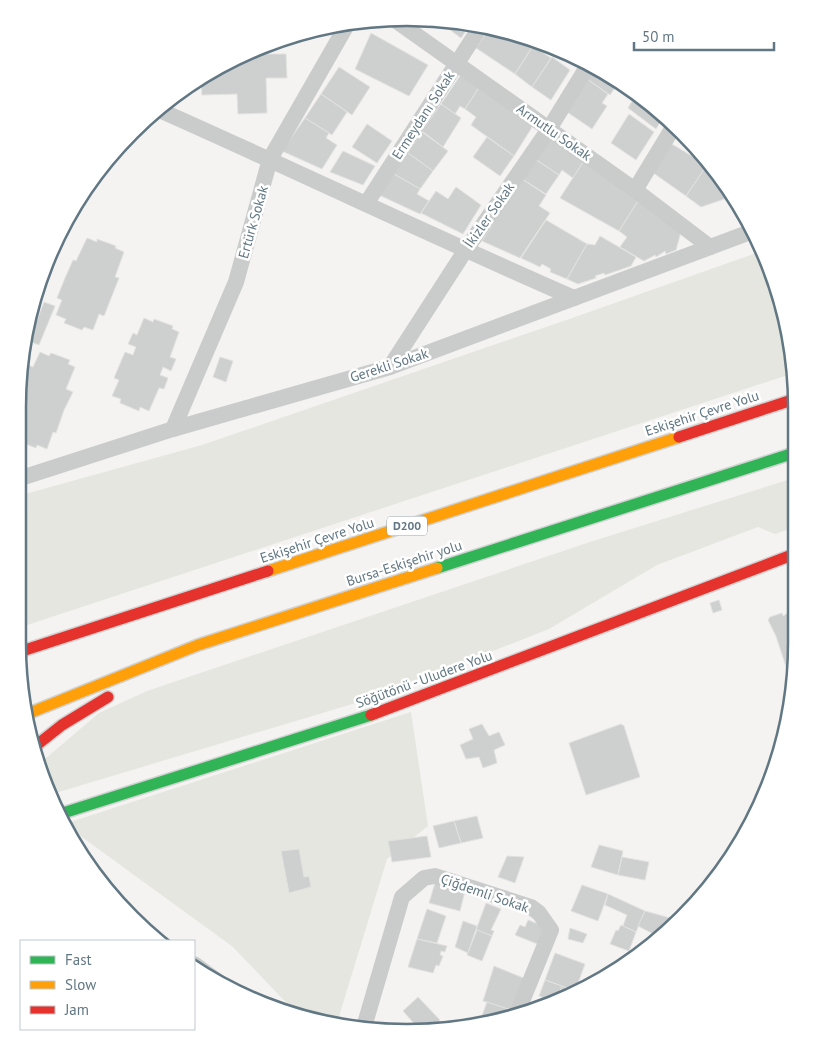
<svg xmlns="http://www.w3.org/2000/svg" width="814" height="1050" viewBox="0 0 814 1050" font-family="'PT Sans',sans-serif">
  <rect width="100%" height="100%" fill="#f4f3f1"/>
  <g fill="#e4e6df">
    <polygon points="762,251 776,282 794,373 18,628 18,496 202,445 578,316"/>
    <polygon points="794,478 793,528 775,534 758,527 657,565 549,629 379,696 52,794 39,764 99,713 147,691 590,542"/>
    <polygon points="411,712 428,826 387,859 337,1023 299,1016 233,947 64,824"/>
  </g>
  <g fill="#cecfcf" stroke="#e2e2e1">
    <polygon points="435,19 470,25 461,38"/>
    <polygon points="490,28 508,31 536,41 515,74 476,48"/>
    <polygon points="371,33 428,65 409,96 355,69"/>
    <polygon points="533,46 551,58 532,87 515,74"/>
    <polygon points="246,54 286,54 287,78 266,78 267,113 238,114 237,94 202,95 201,77 212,70 222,70 222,65"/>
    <polygon points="552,57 570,70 551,100 532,87"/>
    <polygon points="339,67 370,87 352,115 321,94"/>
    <polygon points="595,67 619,82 610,95 587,79"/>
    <polygon points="462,73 480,86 465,109 460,106 455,114 441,104"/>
    <polygon points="587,79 608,94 602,103 607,106 592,129 567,112"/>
    <polygon points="480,86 534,124 514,156 471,125 476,117 465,109"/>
    <polygon points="637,93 664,116 656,129 628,108"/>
    <polygon points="321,94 347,112 332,135 305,118"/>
    <polygon points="441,104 461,118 443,147 422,131"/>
    <polygon points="629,114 654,132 636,160 611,143"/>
    <polygon points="305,118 329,133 326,138 337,145 322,169 282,151"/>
    <polygon points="367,124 392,141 377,163 352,147"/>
    <polygon points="422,132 448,151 433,171 408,153"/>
    <polygon points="551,135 585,159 573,178 562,170 559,175 535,159"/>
    <polygon points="487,137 514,156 500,176 473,157"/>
    <polygon points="670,143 707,165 686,196 652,172"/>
    <polygon points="343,151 375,166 363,185 330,172"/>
    <polygon points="408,153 433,171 420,189 394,174"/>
    <polygon points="535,159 559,175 546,194 522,179"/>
    <polygon points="585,159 640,198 619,231 560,198"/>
    <polygon points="707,165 713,169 733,196 701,207 686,196"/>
    <polygon points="394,174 420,189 417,194 429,201 420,214 379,195"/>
    <polygon points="522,179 546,195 539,206 550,213 520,258 482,241"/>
    <polygon points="456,187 481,205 463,234 421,213 436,191 448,199"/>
    <polygon points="640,198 682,228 676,250 666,254 665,251 656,257 655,255 644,261 620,247 627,237 619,231"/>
    <polygon points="546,220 587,244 567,279 550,272 551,269 542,264 540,267 521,258"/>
    <polygon points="600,236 636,257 631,266 605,275 604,273 595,276 596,278 578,284 567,279 587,244 595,245"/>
    <polygon points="87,238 97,242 97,239 116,246 115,248 124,252 115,277 119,278 104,316 99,314 93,330 84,327 82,330 64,323 66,319 56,315 62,300 57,298 65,278 73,260 76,261"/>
    <polygon points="44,302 55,306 39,345 29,341"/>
    <polygon points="144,318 153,322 154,319 173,326 172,329 179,332 170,357 176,359 171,371 163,367 160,375 168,378 164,389 159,388 149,411 140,407 139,411 120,403 121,399 112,396 119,380 114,378 125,352 133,355 136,347 128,344 133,333 137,335"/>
    <polygon points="40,352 49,356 51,353 70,360 68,364 75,367 66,389 73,392 64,410 56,433 53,432 47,449 37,445 36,448 18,441 18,388 28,365 33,367"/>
    <polygon points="220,357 233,361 226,382 213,377"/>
    <polygon points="719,600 722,610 713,613 710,603"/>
    <polygon points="791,611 790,679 776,636 768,620 770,617 782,613 783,616"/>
    <polygon points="482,724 489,736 499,732 505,745 494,750 497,763 483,768 479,757 466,759 460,745 473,739 469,729"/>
    <polygon points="621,724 624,726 640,777 586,795 569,743"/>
    <polygon points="477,816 483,838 461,843 454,821"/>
    <polygon points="454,821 461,843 439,848 433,826"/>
    <polygon points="427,836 431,857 392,862 388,841"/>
    <polygon points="599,845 623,851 618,875 591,867"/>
    <polygon points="299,849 304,877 309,876 311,887 289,893 281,851"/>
    <polygon points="507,856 524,857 515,883 498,877"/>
    <polygon points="622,857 649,862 645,880 618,875"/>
    <polygon points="435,883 465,891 460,911 429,903"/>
    <polygon points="582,885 608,894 598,921 571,911"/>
    <polygon points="608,894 645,911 636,932 623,926 627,915 605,905"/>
    <polygon points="486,903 501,909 491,930 494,931 492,936 476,930"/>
    <polygon points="427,909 446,916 437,943 417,939"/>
    <polygon points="645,911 674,919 667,932 661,938 638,926"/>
    <polygon points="528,920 546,927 540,945 515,935 520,925 525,927"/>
    <polygon points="463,921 477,926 468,953 455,947"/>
    <polygon points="621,925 636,932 629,951 610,944 616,930 618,931"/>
    <polygon points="570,928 587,934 583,943 568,939"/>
    <polygon points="477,930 492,936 482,961 467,955"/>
    <polygon points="417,939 447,946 445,952 441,951 440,955 443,956 439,966 436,965 433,973 408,967"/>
    <polygon points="555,953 585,964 575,991 545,980"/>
    <polygon points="494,966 526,979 514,1011 483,1001"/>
    <polygon points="545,980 562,986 557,999 552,1001 539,996"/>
    <polygon points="562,986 575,991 557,999"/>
    <polygon points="418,997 440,1020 430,1029 419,1029 403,1011"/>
    <polygon points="487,1002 514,1011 511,1018 484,1022 480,1021"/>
    <polygon points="399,1024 409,1032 394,1031"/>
  </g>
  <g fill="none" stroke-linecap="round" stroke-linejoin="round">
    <defs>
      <g id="fast">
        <polyline points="437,568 794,453"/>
        <polyline points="60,814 371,715"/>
      </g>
      <g id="slow">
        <polyline points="268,571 679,437"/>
        <polyline points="27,714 198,645 437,568"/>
      </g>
      <g id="jam">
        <polyline points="679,437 795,399"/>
        <polyline points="19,652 268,571"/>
        <polyline points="371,715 792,555"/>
        <polyline points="33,748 62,725 108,697"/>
      </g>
    </defs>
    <use href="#fast" stroke="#d0d1d1" stroke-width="14"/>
    <use href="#slow" stroke="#d0d1d1" stroke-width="14"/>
    <use href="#jam" stroke="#d0d1d1" stroke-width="14"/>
    <g stroke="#cacccc" stroke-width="16">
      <polyline points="395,20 635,190 710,247"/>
      <path d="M 157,109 C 297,171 434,237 574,298"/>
      <polyline points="635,190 674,126"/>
      <polyline points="366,204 481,26"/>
      <polyline points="390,367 465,251 549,129 589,64"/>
      <polyline points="173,429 236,282 270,159 348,23"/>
      <polyline points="18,479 173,429 390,367 753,231"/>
      <polyline points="194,964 221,984"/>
      <polyline points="364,1027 402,897 424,878 435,876 531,907 539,913 551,930 516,1016"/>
    </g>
    <use href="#fast" stroke="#30b455" stroke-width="11"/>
    <use href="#slow" stroke="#ff9f0a" stroke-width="11"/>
    <use href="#jam" stroke="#e5322d" stroke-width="11"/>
  </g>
  <g text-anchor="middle" stroke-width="5" stroke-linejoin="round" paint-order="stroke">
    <rect fill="#fff" stroke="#90a0a8" stroke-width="1" x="387" y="516.5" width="40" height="19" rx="4"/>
    <g font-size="12" font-weight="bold" fill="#617783">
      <text x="407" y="530">D200</text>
    </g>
    <g font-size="14" fill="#617783" stroke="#fff">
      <text transform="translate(423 115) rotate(-57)" y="5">Ermeydanı Sokak</text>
      <text transform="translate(554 132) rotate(35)" y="5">Armutlu Sokak</text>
      <text transform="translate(489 215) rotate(-55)" y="5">İkizler Sokak</text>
      <text transform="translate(253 222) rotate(-74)" y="5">Ertürk Sokak</text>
      <text transform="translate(389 365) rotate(-18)" y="5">Gerekli Sokak</text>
      <text transform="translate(702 413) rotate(-18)" y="5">Eskişehir Çevre Yolu</text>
      <text transform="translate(317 540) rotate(-18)" y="5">Eskişehir Çevre Yolu</text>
      <text transform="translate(404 563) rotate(-18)" y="5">Bursa-Eskişehir yolu</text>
      <text transform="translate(424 679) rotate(-20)" y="5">Söğütönü - Uludere Yolu</text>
      <text transform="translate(485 893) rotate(19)" y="5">Çiğdemli Sokak</text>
    </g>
  </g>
  <path d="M0 0H814V1050H0ZM407 26H407A381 381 0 0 1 788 407V643A381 381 0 0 1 407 1024H407A381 381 0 0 1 26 643V407A381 381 0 0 1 407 26Z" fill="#fff" fill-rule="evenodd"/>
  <path fill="none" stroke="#617783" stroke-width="2.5" d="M407 26H407A381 381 0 0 1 788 407V643A381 381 0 0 1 407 1024H407A381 381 0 0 1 26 643V407A381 381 0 0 1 407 26Z"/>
  <rect x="20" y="940" width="175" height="90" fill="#ffffff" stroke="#c0c9cd"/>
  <rect x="30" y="956" width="25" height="8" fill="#30b455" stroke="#c0c9cd"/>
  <text x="65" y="965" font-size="15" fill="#617783">Fast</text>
  <rect x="30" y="981" width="25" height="8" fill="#ff9f0a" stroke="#c0c9cd"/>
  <text x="65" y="990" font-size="15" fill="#617783">Slow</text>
  <rect x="30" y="1006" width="25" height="8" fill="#e5322d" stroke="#c0c9cd"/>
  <text x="65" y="1015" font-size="15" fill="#617783">Jam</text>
  <path d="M634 42v8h140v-8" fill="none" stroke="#617783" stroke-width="2.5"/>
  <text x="642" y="42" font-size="15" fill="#617783" stroke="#ffffff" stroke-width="4" paint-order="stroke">50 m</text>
</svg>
